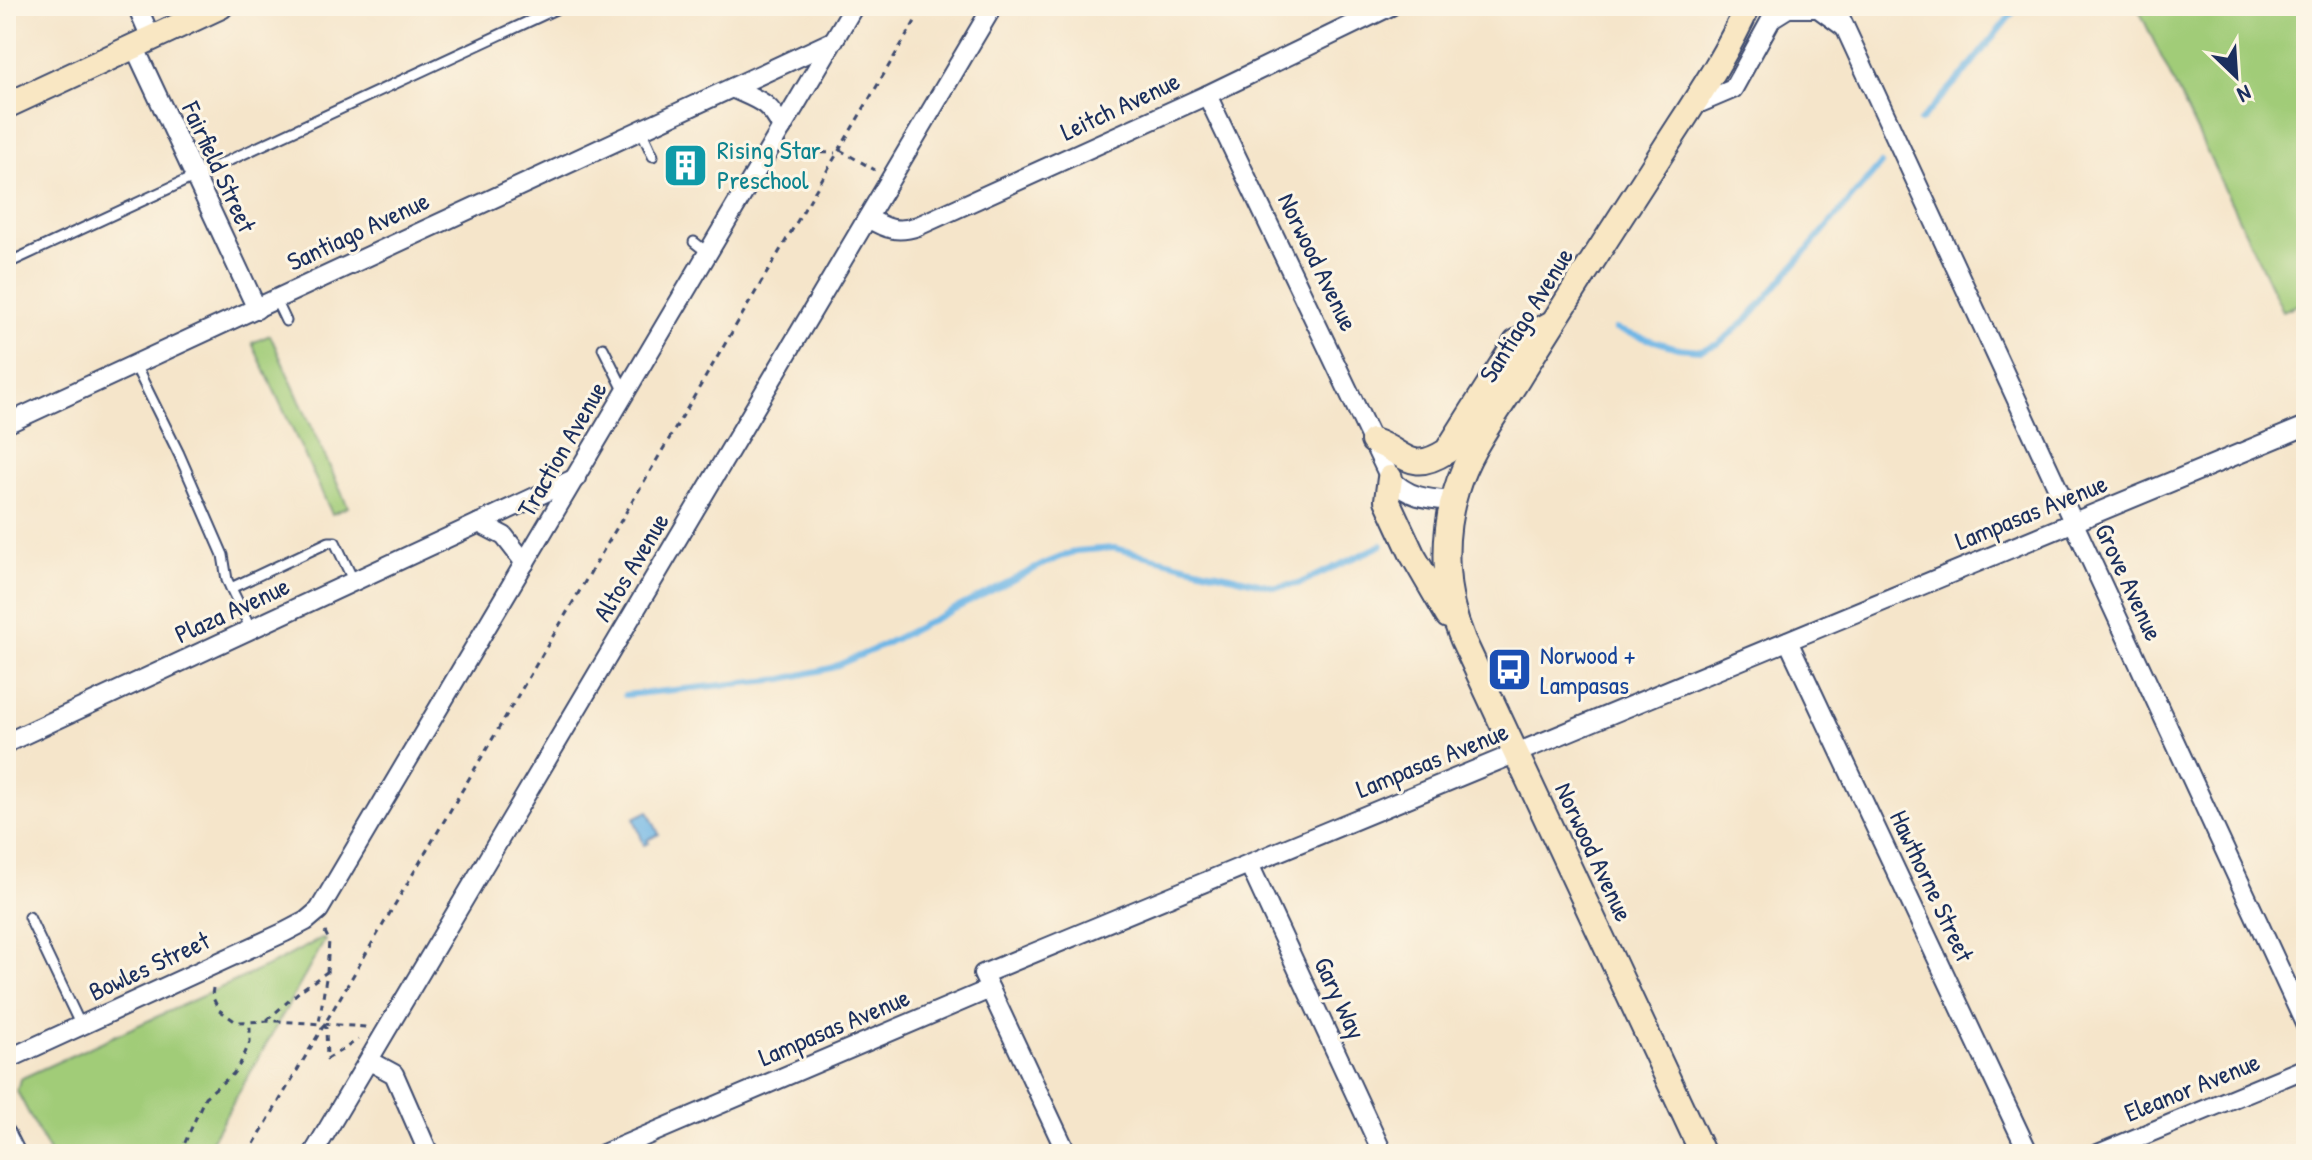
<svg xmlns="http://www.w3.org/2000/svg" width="2312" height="1160" viewBox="0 0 2312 1160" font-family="'Patrick Hand',sans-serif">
  <rect width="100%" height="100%" fill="#fcf5e5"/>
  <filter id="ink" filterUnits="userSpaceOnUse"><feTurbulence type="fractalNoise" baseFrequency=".0125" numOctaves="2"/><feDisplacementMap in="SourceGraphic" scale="16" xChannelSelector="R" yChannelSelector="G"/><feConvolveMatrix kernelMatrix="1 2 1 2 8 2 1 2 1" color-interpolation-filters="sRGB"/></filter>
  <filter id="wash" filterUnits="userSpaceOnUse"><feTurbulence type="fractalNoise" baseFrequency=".006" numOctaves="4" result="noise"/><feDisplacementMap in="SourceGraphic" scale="32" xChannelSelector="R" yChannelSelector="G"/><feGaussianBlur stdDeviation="1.8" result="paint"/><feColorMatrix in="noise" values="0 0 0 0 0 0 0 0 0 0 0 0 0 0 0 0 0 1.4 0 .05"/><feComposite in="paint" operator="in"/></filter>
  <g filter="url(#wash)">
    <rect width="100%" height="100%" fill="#f5e5ca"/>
    <g fill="#a1cc78" stroke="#5e7e6b" stroke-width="2">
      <polygon points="2137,6 2306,6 2306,318 2299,304 2283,311"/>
      <polygon points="270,335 348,507 332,514 252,343"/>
      <polygon points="322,938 325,940 204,1154 50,1154 17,1091 20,1079 277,962"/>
    </g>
    <polygon fill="#6eb6e6" stroke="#4472a2" stroke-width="2" points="648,811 659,834 647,840 649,843 644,845 634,818"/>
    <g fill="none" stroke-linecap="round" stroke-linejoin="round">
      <g stroke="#6eb6e6" stroke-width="6">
        <polyline points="1920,121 1965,72 2018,6"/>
        <polyline points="1615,329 1677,348 1701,350 1718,344 1748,319 1881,164"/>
        <polyline points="625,695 783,679 831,668 877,648 1046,563 1076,551 1114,548 1275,587 1298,584 1382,545"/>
      </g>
    </g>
  </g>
  <g filter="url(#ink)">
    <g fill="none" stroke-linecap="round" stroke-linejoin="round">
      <defs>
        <g id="service">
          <polyline points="641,130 653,156"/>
          <polyline points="694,242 708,253"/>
          <polyline points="6,264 562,6"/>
          <polyline points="276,300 286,321"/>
          <polyline points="603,348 625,392"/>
          <polyline points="135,365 179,454 223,555 227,580 251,629"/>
          <polyline points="231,588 329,542 335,542 354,582"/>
          <polyline points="29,917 81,1026"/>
        </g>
        <g id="minor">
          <polyline points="137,6 151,38"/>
          <polyline points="1835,6 2306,1026"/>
          <polyline points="134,46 257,309"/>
          <path d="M 732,88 C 758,100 769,101 782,128"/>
          <path d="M 1207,95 L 1390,478 C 1408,498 1428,499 1453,501"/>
          <polyline points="1693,106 1733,89 1772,18 1788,8 1818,8 1844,27"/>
          <path d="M 868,218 C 886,229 898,233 918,226 L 1207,95 L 1391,6"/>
          <polyline points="6,424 833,41"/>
          <polyline points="479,523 504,536 525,563"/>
          <polyline points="1788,641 2029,1154"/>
          <polyline points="6,743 576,478"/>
          <polyline points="1249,864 1383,1154"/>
          <polyline points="6,1060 285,932 306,921 319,910 854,6"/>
          <polyline points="370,1061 394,1074 429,1154"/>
          <polyline points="6,1134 16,1154"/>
          <polyline points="313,1154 993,6"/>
          <polyline points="603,1154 990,989"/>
          <polyline points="1067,1154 983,974 2306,426"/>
          <polyline points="2098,1154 2306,1068"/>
        </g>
        <g id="secondary">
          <polyline points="6,106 221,6"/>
          <path d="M 1373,441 C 1406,452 1409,475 1447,451 L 1516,342 L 1550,324"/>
          <polyline points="1390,478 1387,500 1412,554 1448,616"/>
          <path d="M 1703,1154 L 1463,640 C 1444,595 1441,538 1456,491 C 1468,449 1499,411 1521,374 C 1568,298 1617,223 1665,148 C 1695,101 1726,56 1748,6"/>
        </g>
      </defs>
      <use href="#service" stroke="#3c4a6e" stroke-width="13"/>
      <use href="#minor" stroke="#3c4a6e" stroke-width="22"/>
      <use href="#secondary" stroke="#3c4a6e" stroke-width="28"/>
      <g stroke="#3c4a6e" stroke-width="3" stroke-dasharray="6 6" stroke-linecap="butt">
        <polyline points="840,150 875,170"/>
        <polyline points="786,152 835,153"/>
        <polyline points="325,932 329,940 327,972"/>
        <polyline points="213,988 212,996 219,1010 236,1022 278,1021 367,1027"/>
        <polyline points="267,1020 301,990 327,972 319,1023"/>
        <polyline points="323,1024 326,1028 327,1059 358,1040"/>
        <polyline points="180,1154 205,1097 233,1074 240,1064 250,1042 250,1023"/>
        <polyline points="248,1154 924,6"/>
      </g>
      <use href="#service" stroke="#fff" stroke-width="9"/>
      <use href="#minor" stroke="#fff" stroke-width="18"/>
      <use href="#secondary" stroke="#f9e7c3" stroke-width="24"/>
    </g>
  </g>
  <defs>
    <symbol id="building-square" viewBox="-11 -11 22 22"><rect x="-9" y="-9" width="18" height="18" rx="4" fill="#0f9aa8" stroke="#fcf5e5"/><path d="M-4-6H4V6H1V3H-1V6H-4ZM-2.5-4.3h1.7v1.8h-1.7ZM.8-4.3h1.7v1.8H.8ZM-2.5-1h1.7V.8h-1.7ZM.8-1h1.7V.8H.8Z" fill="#fff"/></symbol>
    <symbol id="bus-square" viewBox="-11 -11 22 22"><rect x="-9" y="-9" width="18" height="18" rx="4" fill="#1a4fb4" stroke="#fcf5e5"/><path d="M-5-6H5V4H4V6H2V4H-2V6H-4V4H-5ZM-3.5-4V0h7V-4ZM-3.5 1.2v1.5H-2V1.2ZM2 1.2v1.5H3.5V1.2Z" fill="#fff"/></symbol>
  </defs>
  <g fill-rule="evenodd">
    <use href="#building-square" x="660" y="140" width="51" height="51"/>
    <use href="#bus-square" x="1484" y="644" width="51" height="51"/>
  </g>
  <g text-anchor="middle" stroke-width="6" stroke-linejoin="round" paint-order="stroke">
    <g font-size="26" fill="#1b2f5e" stroke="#fcf5e5">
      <text transform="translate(1120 106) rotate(-25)" y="9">Leitch Avenue</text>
      <text transform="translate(219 167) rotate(65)" y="9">Fairfield Street</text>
      <text transform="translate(358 231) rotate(-25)" y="9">Santiago Avenue</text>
      <text transform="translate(1318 262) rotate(64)" y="9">Norwood Avenue</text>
      <text transform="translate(1526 315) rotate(-58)" y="9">Santiago Avenue</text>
      <text transform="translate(562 449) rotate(-60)" y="9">Traction Avenue</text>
      <text transform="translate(2031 512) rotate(-22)" y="9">Lampasas Avenue</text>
      <text transform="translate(631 567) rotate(-59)" y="9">Altos Avenue</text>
      <text transform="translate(2129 582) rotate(65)" y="9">Grove Avenue</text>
      <text transform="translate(232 610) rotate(-25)" y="9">Plaza Avenue</text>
      <text transform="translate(1432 760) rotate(-22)" y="9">Lampasas Avenue</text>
      <text transform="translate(1594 852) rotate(65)" y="9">Norwood Avenue</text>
      <text transform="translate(1932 886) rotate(65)" y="9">Hawthorne Street</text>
      <text transform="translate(149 966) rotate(-25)" y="9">Bowles Street</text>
      <text transform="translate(1340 998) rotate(65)" y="9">Gary Way</text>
      <text transform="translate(834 1027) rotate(-23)" y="9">Lampasas Avenue</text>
      <text transform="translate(2192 1087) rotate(-22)" y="9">Eleanor Avenue</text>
    </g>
    <g font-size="26" fill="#0d838f" stroke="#fcf5e5" text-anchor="start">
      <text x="717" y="159">Rising Star<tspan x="717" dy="30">Preschool</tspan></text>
    </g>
    <g font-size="26" fill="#164399" stroke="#fcf5e5" text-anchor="start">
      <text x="1540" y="664">Norwood +<tspan x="1540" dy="30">Lampasas</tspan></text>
    </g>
  </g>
  <rect width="2312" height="1160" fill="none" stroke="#fcf5e5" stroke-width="32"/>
  <g transform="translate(2236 76) rotate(155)" stroke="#fcf5e5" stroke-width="6" paint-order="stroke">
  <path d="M0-6L14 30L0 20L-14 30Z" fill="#1b2f5e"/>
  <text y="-12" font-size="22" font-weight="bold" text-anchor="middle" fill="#1b2f5e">N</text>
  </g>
</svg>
